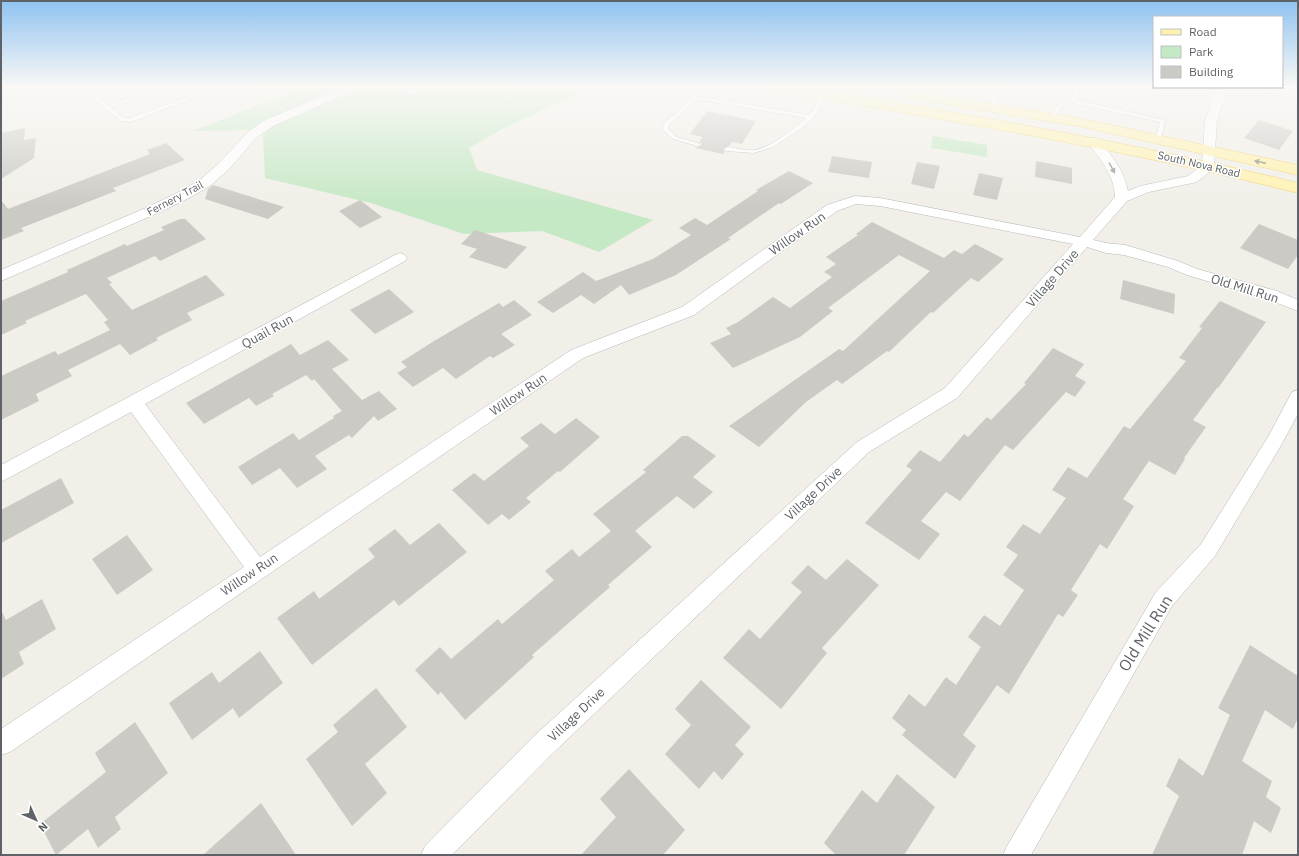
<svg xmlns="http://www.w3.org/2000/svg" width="1299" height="856" viewBox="0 0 1299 856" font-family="'IBM Plex Sans',sans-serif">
  <rect width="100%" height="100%" fill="#f1efe8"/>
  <g fill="#c5e8c5">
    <polygon points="307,86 345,86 265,120 250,130 193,131"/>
    <polygon points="366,86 593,86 502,129 469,148 477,170 653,220 599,252 542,231 464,234 371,203 265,178 263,134 274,126"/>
    <polygon points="933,136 987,145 987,157 931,148"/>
  </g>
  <g fill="#cccac5">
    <polygon points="707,111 756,121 742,144 732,142 729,146 723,149 725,152 723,154 695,148 702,145 702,143 699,142 703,137 690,134"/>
    <polygon points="1259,120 1293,131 1279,150 1244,138"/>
    <polygon points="25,128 24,140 36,138 34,158 1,179 1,133"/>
    <polygon points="166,143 185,160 113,188 116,191 21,228 24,231 1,240 1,200 8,209 150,154 147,150"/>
    <polygon points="832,156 872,162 869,178 828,172"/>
    <polygon points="1036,161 1072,168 1072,184 1035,177"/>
    <polygon points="917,162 940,166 934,189 911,184"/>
    <polygon points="789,171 813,183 781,204 779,203 728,238 731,239 676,275 629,295 621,285 594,304 581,295 553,313 537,302 583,272 596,281 653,259 691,235 679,228 695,218 707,225 758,191 756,190"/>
    <polygon points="979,173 1003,178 997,200 973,195"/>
    <polygon points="213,185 284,207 268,219 205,199 208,189"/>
    <polygon points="360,200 382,217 360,228 339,211"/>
    <polygon points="180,219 185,219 206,239 160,261 155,256 107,278 112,283 109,284 132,310 206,275 225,295 187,313 192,320 156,338 158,340 130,355 120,344 68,370 72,376 36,394 39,401 1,420 1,376 55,351 58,355 110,330 104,322 108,320 86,294 25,321 27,323 1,335 1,301 68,272 67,270 125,244 127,246 164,230 161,227"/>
    <polygon points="872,222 944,258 954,250 962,254 975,244 1004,259 978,282 971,278 933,313 931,312 889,352 887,351 842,384 837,380 806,402 759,447 729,426 839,349 843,351 930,271 899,255 828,308 833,311 800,337 733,368 710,343 731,334 726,328 738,322 773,297 790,308 832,277 824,272 836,264 826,257 858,235 856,234"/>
    <polygon points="1259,224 1298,240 1298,255 1288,269 1240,248"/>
    <polygon points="475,230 527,247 506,269 469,257 477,249 461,244"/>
    <polygon points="1123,280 1175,294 1174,314 1120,299"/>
    <polygon points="389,289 414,312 375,334 350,310"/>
    <polygon points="514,300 532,315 501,334 515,345 493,358 490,356 456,379 443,368 413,387 397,373 407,367 401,362 434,341 499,303 503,307"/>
    <polygon points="1220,301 1266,322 1218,388 1217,388 1193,420 1206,427 1184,458 1185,459 1175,475 1149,461 1123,499 1134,506 1107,549 1100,544 1071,590 1078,595 1063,617 1058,614 1009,694 997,685 963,735 976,746 955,779 902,735 906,730 892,718 909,694 925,707 946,677 956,685 981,647 968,637 984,615 1000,626 1024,590 1003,575 1018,555 1006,547 1023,524 1040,534 1066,498 1052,490 1068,467 1087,478 1124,426 1130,429 1186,361 1179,358 1202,328 1199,327"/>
    <polygon points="328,340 349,360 332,369 362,400 379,391 397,409 378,421 374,416 352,438 349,435 315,456 327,469 297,488 280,468 252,485 238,467 293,433 299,440 334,418 333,416 342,411 314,379 312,381 306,375 272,394 274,396 256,406 249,398 204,424 186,403 291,344 300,355"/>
    <polygon points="1053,348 1084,364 1075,376 1086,382 1075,397 1066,392 1013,450 1005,445 960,501 946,492 921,521 940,534 919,560 865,523 912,470 906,466 920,450 940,462 964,434 968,437 987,417 991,420 1026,384 1024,383"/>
    <polygon points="576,418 600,437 560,472 558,471 526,498 531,502 509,520 502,514 488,525 452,490 474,473 484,481 529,446 520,438 541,423 555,434"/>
    <polygon points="682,436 688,436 716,456 693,477 713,492 694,509 677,496 635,531 652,547 608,585 610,587 532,655 534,657 465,720 441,692 438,695 415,670 440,647 451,659 498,619 502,624 554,580 545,571 572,549 579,557 611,531 593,514 646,472 643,470"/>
    <polygon points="61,478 74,503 1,543 1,510"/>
    <polygon points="439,523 467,552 399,606 394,600 312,665 277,618 314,591 319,599 375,557 368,549 395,529 410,545"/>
    <polygon points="127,535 153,570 117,595 92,559"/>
    <polygon points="847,559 879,585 822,648 827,653 781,709 723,658 749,629 760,639 802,592 791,583 808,565 826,580"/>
    <polygon points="42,599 56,629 19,652 24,664 1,679 1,610 6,620"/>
    <polygon points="1250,645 1298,676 1298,718 1293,729 1265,710 1242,761 1272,781 1266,797 1281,808 1271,833 1254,821 1242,855 1152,855 1179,796 1166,786 1179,758 1203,776 1230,715 1218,708"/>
    <polygon points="260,651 283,683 239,718 233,708 192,740 169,703 212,672 219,683"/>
    <polygon points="701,680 751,727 735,745 744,754 722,780 714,771 699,789 665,754 691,725 675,709"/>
    <polygon points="376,688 407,727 365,764 387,793 352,826 306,759 338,732 333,725"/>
    <polygon points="135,722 168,773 115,817 121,829 98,848 88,829 56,855 40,824 106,772 95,753"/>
    <polygon points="629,769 685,830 663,855 581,855 616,817 600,799"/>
    <polygon points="897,774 935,807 904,855 836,855 824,843 862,790 877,803"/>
    <polygon points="261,803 296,855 203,855"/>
  </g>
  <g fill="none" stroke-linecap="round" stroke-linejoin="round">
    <defs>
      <g id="service">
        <polygon points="81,86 87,86 108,106 160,86 169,86 111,108 124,118 130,118 216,86 224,86 131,122 121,121 105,109"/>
        <polygon points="255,86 261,86 265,90 260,91"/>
        <polygon points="396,86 403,86 411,91 422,86 430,86 411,95"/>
        <polygon points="535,86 540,86 538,88"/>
        <path d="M 698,86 L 703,86 L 697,96 L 809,115 L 814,109 L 819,94 L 824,95 L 819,109 L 812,119 L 799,130 L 773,147 L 754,153 L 727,151 L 724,149 L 727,147 C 736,148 746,151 755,150 C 771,147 794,129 806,118 L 695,99 L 689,107 L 670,124 L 668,129 L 677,137 L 701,144 L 698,146 L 673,139 L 662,129 L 665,122 L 685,105 Z"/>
        <polygon points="916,86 922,86 919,95 916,97 913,95"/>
        <path d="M 993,86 L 999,86 L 995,93 L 999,108 L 996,110 L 993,108 C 990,100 988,94 993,86 Z"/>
        <polygon points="1076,86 1082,86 1076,100 1165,120 1161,139 1158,141 1155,139 1160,122 1073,103 1062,106 1054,119 1050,119 1049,118 1058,104 1071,100"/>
      </g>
      <g id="minor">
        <polygon points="345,86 361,86 360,88 273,126 257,137 229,169 211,185 193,196 158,213 1,281 1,270 148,207 183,190 201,179 219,163 249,131 265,120"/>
        <path d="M 1212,87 L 1224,87 L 1224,100 L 1217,121 L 1214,166 L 1213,169 L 1197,182 L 1149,192 L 1127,201 L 1093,240 L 1106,243 L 1125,245 L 1178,261 L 1197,269 L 1277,291 L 1298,300 L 1298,311 L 1267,299 L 1187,275 L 1168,267 L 1124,255 L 1106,253 L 1087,247 L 957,398 L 869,452 L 551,755 L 452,855 L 421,855 L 425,846 L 533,737 L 857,442 L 945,388 L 1073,244 L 880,206 L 856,204 L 837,211 L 694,315 L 583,358 L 10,752 L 1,755 L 1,729 L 244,567 L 131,412 L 1,482 L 1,465 L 395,255 L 400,253 L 405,255 L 407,258 L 405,261 L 145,404 L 260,557 L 571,350 L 682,307 L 827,205 L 855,196 L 880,198 L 1080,237 L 1115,197 C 1114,173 1100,160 1087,141 L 1089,138 L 1097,138 C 1111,154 1124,170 1128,191 L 1140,186 L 1188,176 L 1202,165 L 1205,121 L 1212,100 Z"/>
        <polygon points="1298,390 1298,414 1280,447 1215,556 1172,606 1031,855 1003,855 1007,846 1156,592 1201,544 1268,437 1292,392"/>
      </g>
      <g id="primary">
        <path d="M 762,86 L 797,86 C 965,114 1132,142 1298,183 L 1298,193 C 1123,149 947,120 769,90 L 764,89 Z"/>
        <polygon points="905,90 1078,118 1298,165 1298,175 1078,126 900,97 898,94 900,91"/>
      </g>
    </defs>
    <use href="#service" stroke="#b5b8bc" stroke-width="1"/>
    <use href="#minor" stroke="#b5b8bc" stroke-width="1"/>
    <use href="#primary" stroke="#f2c960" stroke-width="1"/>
    <use href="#service" fill="#fff" fill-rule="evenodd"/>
    <use href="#minor" fill="#fff" fill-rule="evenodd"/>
    <use href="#primary" fill="#fff2af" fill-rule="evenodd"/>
  </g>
  <defs><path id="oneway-solid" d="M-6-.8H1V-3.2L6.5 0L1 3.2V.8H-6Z"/></defs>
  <use fill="#979581" href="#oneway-solid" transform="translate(1260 162) rotate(-167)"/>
  <use fill="#979a9d" href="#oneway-solid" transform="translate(1112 168) rotate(61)"/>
  <linearGradient id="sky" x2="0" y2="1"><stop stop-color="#8fc3f1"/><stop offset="0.42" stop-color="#f9f8f5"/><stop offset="1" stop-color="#f9f8f5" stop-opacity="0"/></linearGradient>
  <rect width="1299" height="206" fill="url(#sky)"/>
  <g text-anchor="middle" stroke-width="3" stroke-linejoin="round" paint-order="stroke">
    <g font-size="11" fill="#5f6368" stroke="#fff">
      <text transform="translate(1199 164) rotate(13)" y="4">South Nova Road</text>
      <text transform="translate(175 198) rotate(-28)" y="4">Fernery Trail</text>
    </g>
    <g font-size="13" fill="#5f6368" stroke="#fff">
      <text transform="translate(797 233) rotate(-35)" y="5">Willow Run</text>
      <text transform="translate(1052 278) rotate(-49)" y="5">Village Drive</text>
      <text transform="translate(1245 288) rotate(17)" y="5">Old Mill Run</text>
      <text transform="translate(267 331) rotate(-29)" y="5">Quail Run</text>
      <text transform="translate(518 394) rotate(-34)" y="5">Willow Run</text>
      <text transform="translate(813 493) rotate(-43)" y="5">Village Drive</text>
      <text transform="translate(249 574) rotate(-34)" y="5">Willow Run</text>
      <text transform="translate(576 714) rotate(-43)" y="5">Village Drive</text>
    </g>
    <g font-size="16" fill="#5f6368" stroke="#fff">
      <text transform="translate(1145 633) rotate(-58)" y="6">Old Mill Run</text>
    </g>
  </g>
  <rect width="1299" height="856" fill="none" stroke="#5f6368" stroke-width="4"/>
  <rect x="1153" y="16" width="130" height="72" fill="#ffffff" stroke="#bfc1c3"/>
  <rect x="1161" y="29" width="20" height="6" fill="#fff2af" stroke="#bfc1c3"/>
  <text x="1189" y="36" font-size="12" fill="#5f6368">Road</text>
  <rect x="1161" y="46" width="20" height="12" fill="#c5e8c5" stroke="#bfc1c3"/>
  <text x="1189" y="56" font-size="12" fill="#5f6368">Park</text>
  <rect x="1161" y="66" width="20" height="12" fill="#cccac5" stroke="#bfc1c3"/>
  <text x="1189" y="76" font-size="12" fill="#5f6368">Building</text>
  <g transform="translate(36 820) rotate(135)" stroke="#ffffff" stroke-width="3" paint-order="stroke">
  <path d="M0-3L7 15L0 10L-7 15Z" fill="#5f6368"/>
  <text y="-6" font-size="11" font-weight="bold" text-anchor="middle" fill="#5f6368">N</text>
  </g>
</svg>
